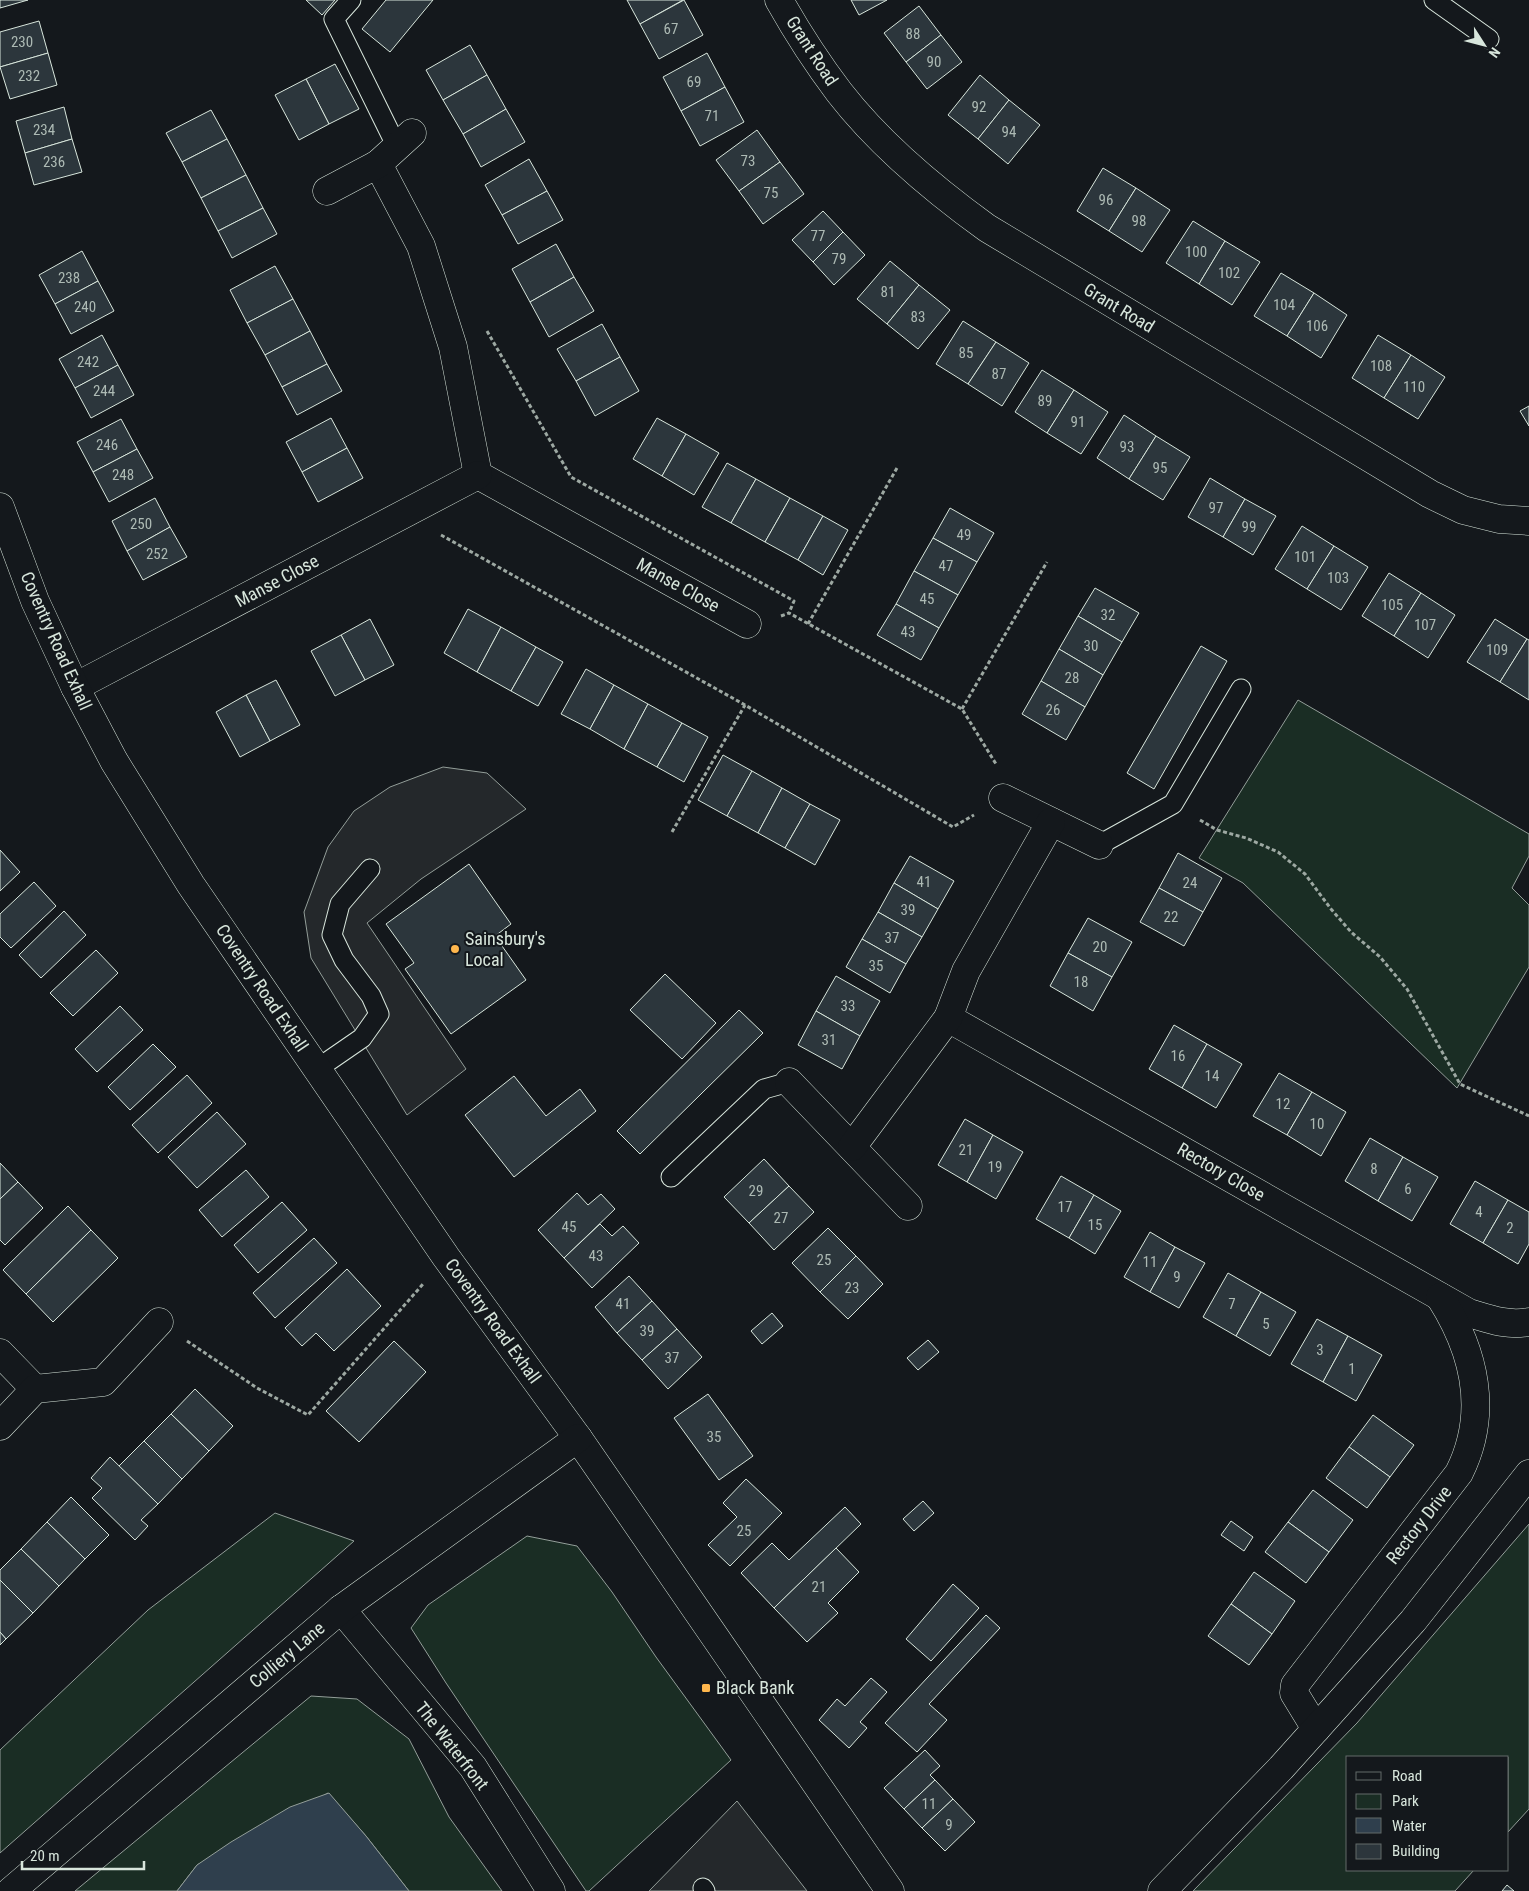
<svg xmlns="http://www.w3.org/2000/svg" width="1529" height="1891" viewBox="0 0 1529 1891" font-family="'Roboto Condensed',sans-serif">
  <rect width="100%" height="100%" fill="#14181c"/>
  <g fill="#1a2d24" stroke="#939e99">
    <polygon points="1298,700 1529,834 1529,856 1512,888 1529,905 1529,967 1457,1088 1243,883 1199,858"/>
    <polygon points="275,1513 354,1541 0,1853 0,1750 148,1610"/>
    <polygon points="1529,1524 1529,1809 1508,1832 1508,1757 1348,1757 1348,1870 1474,1870 1455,1891 1193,1891 1357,1723"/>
    <polygon points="527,1536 577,1546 612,1592 656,1657 731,1760 589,1891 586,1891 446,1683 411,1628 428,1605"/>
    <polygon points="311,1696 357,1699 409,1739 449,1817 502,1891 409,1891 366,1836 328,1793 197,1865 177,1891 75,1891"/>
  </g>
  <g fill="#24282b" stroke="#939e99">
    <polygon points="443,767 487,773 526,809 421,879 367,923 466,1069 407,1115 311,958 304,912 328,847 354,811 390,787"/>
    <polygon points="737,1801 807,1891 649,1891"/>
  </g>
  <polygon fill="#2f3f4d" stroke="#939e99" points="329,1793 366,1836 409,1891 177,1891 197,1865 231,1842 290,1807"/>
  <g fill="#2c363c" stroke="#d8e6dc">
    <polygon points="0,0 28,0 0,8"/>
    <polygon points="306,0 335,0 322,15"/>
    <polygon points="386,0 433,0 390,52 362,29"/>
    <polygon points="627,0 683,0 640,24"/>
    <polygon points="684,0 703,35 659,59 640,24"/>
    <polygon points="851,0 887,0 859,15"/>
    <polygon points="919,6 941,35 906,62 884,33"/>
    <polygon points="39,21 48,53 0,67 0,32"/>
    <polygon points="941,35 962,62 927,89 906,62"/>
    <polygon points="470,45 487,75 443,100 426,70"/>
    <polygon points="48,53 57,85 10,99 0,67"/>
    <polygon points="707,53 725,87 681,111 663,77"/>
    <polygon points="335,64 359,109 329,124 306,79"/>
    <polygon points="487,75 506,109 463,134 443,100"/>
    <polygon points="980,75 1009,100 978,139 948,115"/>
    <polygon points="306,79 329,124 299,140 275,95"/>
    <polygon points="725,87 744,122 700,146 681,111"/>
    <polygon points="1009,100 1040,125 1008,164 978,139"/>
    <polygon points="64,107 72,139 25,153 16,121"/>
    <polygon points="506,109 525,142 481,167 463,134"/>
    <polygon points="211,110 227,139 182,162 166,133"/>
    <polygon points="757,130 780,162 739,191 716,160"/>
    <polygon points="72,139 82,172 34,185 25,153"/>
    <polygon points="227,139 246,175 201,198 182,162"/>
    <polygon points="529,159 547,191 502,215 485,185"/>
    <polygon points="780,162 804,194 763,224 739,191"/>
    <polygon points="1103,168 1136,188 1109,231 1077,211"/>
    <polygon points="246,175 263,208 218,231 201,198"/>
    <polygon points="1136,188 1170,210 1142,252 1109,231"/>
    <polygon points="547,191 563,220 518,244 502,215"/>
    <polygon points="263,208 277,234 232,258 218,231"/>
    <polygon points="823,211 843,232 813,262 792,240"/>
    <polygon points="1193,221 1225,241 1199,284 1166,263"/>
    <polygon points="843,232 865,255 834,285 813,262"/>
    <polygon points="1225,241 1260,262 1232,305 1199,284"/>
    <polygon points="556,244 574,277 530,302 512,269"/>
    <polygon points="82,251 98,281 55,304 39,275"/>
    <polygon points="890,261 919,285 887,324 857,299"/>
    <polygon points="275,266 293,299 247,323 230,290"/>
    <polygon points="1281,273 1314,293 1287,336 1254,316"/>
    <polygon points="574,277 594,311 549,337 530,302"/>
    <polygon points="98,281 114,311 71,334 55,304"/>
    <polygon points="919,285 950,310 918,349 887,324"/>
    <polygon points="1314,293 1347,315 1321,358 1287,336"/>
    <polygon points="293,299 310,331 265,355 247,323"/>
    <polygon points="963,321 996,342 968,384 936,364"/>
    <polygon points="602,324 620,357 576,381 557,349"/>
    <polygon points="310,331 327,364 282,387 265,355"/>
    <polygon points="102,335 118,365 75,388 59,359"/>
    <polygon points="1378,335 1411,355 1384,398 1352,378"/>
    <polygon points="996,342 1029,363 1002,406 968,384"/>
    <polygon points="1411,355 1445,377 1418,419 1384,398"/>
    <polygon points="620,357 639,391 595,416 576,381"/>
    <polygon points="327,364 342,391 297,415 282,387"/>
    <polygon points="118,365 134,395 91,418 75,388"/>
    <polygon points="1042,370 1074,390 1047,433 1015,412"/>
    <polygon points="1074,390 1108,412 1081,454 1047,433"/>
    <polygon points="1529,406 1529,426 1520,411"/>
    <polygon points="1124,415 1156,436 1129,479 1097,458"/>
    <polygon points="331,418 347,448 302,472 286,442"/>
    <polygon points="657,418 686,434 662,476 633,459"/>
    <polygon points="121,419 137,449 93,472 77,442"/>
    <polygon points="686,434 719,453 694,495 662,476"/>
    <polygon points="1156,436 1190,457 1163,500 1129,479"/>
    <polygon points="347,448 363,478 318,502 302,472"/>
    <polygon points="137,449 153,478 109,502 93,472"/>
    <polygon points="727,463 756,479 731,523 702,507"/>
    <polygon points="1210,478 1245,499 1223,537 1188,517"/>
    <polygon points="756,479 790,498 765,542 731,523"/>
    <polygon points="155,498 170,527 127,551 112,521"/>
    <polygon points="790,498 823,516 798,560 765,542"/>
    <polygon points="1245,499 1276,516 1253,555 1223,537"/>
    <polygon points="950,508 994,533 977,562 933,538"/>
    <polygon points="823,516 848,530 823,575 798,560"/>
    <polygon points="1302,526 1334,546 1307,589 1275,569"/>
    <polygon points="170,527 187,557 143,580 127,551"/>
    <polygon points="933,538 977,562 958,595 914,571"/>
    <polygon points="1334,546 1368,567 1341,610 1307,589"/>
    <polygon points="914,571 958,595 939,628 896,604"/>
    <polygon points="1389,573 1421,593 1394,636 1362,616"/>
    <polygon points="1095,588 1139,613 1122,642 1078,616"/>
    <polygon points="1421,593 1455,615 1428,658 1394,636"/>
    <polygon points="896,604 939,628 921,660 877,635"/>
    <polygon points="468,609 501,627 477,672 444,653"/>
    <polygon points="1078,616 1122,642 1103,675 1059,649"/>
    <polygon points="370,619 394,665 365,680 341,635"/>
    <polygon points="1495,619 1527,639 1500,682 1467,662"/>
    <polygon points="501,627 536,647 511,691 477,672"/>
    <polygon points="341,635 365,680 335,696 311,651"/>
    <polygon points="1527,639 1529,640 1529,700 1500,682"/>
    <polygon points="1201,646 1227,661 1154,789 1127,773"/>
    <polygon points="536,647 563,662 538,706 511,691"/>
    <polygon points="1059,649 1103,675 1085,707 1041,681"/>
    <polygon points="586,669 614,685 590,729 561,714"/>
    <polygon points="276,680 300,725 270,741 246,695"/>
    <polygon points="1041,681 1085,707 1066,740 1022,714"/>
    <polygon points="614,685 648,704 624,749 590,729"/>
    <polygon points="246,695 270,741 240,757 216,712"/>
    <polygon points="648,704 682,723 657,767 624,749"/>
    <polygon points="682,723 708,737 684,782 657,767"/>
    <polygon points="723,755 752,771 727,816 698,800"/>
    <polygon points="752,771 782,788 758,833 727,816"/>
    <polygon points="782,788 810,804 785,848 758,833"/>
    <polygon points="810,804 840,820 815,865 785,848"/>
    <polygon points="0,850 20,872 0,891"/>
    <polygon points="1178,853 1222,878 1203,912 1159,888"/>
    <polygon points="910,856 954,881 938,909 894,883"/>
    <polygon points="469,864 511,924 495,936 526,980 451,1034 405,969 414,963 386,924"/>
    <polygon points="34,882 56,906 11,948 0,937 0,914"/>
    <polygon points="894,883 938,909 922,937 878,912"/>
    <polygon points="1159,888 1203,912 1184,946 1140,922"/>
    <polygon points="64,911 86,935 41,978 19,955"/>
    <polygon points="878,912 922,937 906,964 862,939"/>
    <polygon points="1088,918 1132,942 1112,977 1068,953"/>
    <polygon points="862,939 906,964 890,993 846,967"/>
    <polygon points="96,950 118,973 73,1016 50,993"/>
    <polygon points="1068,953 1112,977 1093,1011 1050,986"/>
    <polygon points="665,974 716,1023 682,1059 630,1010"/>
    <polygon points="836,976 880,1001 860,1036 816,1011"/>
    <polygon points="120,1006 143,1030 97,1072 75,1049"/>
    <polygon points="739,1010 763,1033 640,1154 617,1131"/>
    <polygon points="816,1011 860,1036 842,1069 798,1045"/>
    <polygon points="1174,1025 1207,1044 1182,1088 1149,1069"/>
    <polygon points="153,1044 176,1067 130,1110 108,1087"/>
    <polygon points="1207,1044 1242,1064 1216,1108 1182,1088"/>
    <polygon points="1279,1073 1312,1092 1287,1135 1253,1116"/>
    <polygon points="187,1075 212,1103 158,1153 132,1125"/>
    <polygon points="514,1076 546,1116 580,1089 596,1111 514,1177 465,1115"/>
    <polygon points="1312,1092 1346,1112 1321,1156 1287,1135"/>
    <polygon points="217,1112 246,1144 197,1188 168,1157"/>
    <polygon points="965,1119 993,1135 967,1182 938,1165"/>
    <polygon points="993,1135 1023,1152 996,1199 967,1182"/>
    <polygon points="1370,1138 1403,1157 1378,1201 1345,1181"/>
    <polygon points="1403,1157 1438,1177 1412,1221 1378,1201"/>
    <polygon points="764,1159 789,1186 749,1223 724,1197"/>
    <polygon points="0,1163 18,1182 0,1199"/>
    <polygon points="246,1170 269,1197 222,1237 199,1210"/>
    <polygon points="1061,1176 1094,1195 1069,1238 1036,1219"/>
    <polygon points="1475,1181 1508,1200 1483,1243 1450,1224"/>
    <polygon points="18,1182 43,1208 5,1245 0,1240 0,1199"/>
    <polygon points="789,1186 814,1212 774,1250 749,1223"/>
    <polygon points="577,1193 588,1205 601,1194 615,1209 564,1258 538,1230"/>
    <polygon points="1094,1195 1121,1211 1095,1254 1069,1238"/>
    <polygon points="1508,1200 1529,1212 1529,1244 1518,1264 1483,1243"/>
    <polygon points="282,1202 307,1230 258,1273 234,1245"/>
    <polygon points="68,1206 91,1230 26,1294 3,1270"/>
    <polygon points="600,1224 612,1236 623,1226 639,1243 592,1288 564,1258"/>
    <polygon points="828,1228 856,1256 820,1292 792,1263"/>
    <polygon points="91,1230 118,1258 53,1322 26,1294"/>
    <polygon points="1150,1232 1175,1247 1150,1292 1124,1277"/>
    <polygon points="314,1238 337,1263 275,1318 253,1293"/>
    <polygon points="1175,1247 1205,1263 1179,1308 1150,1292"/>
    <polygon points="856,1256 883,1284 848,1319 820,1292"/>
    <polygon points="347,1269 381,1306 334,1351 316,1333 302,1346 285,1328"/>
    <polygon points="1228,1273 1261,1292 1236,1336 1203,1317"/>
    <polygon points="629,1276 652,1301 617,1333 595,1307"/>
    <polygon points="1261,1292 1296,1312 1270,1356 1236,1336"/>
    <polygon points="652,1301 677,1329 642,1360 617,1333"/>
    <polygon points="772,1313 783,1326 762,1344 751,1331"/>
    <polygon points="1317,1319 1348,1336 1323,1382 1291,1364"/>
    <polygon points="677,1329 702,1357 668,1389 642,1360"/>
    <polygon points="1348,1336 1382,1355 1356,1401 1323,1382"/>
    <polygon points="928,1340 939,1352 918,1370 907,1358"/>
    <polygon points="394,1341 426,1372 359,1442 326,1411"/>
    <polygon points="195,1389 233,1426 209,1451 171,1414"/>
    <polygon points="708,1394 753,1456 719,1480 674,1418"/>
    <polygon points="171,1414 209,1451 182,1479 144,1441"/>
    <polygon points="1373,1415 1414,1445 1390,1477 1349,1447"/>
    <polygon points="144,1441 182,1479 158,1504 119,1466"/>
    <polygon points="1349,1447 1390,1477 1367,1508 1326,1478"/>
    <polygon points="110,1457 158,1504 141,1520 148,1526 135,1540 92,1498 102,1488 91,1478"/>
    <polygon points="746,1479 782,1513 730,1566 708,1545 737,1517 723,1503"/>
    <polygon points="1313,1490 1353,1520 1329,1552 1288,1522"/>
    <polygon points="71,1497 109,1535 85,1559 47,1522"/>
    <polygon points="923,1501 934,1513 914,1531 903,1519"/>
    <polygon points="845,1507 861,1524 774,1608 741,1573 772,1543 789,1560"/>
    <polygon points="1231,1521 1253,1537 1244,1551 1221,1535"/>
    <polygon points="47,1522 85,1559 59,1586 21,1549"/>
    <polygon points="1288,1522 1329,1552 1306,1583 1265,1552"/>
    <polygon points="836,1548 859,1572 828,1603 838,1613 807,1642 774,1608"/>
    <polygon points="21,1549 59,1586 33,1613 0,1580 0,1570"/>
    <polygon points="1254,1572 1295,1601 1272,1634 1231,1604"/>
    <polygon points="0,1580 33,1613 6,1639 0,1632"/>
    <polygon points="953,1584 979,1608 931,1661 906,1639"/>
    <polygon points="1231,1604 1272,1634 1249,1665 1208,1636"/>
    <polygon points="986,1615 1000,1628 929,1704 947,1720 917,1752 885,1723"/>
    <polygon points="0,1632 6,1639 0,1645"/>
    <polygon points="871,1678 887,1692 860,1722 867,1728 849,1748 819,1720 837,1699 845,1706"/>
    <polygon points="925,1750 940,1766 930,1775 935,1780 904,1809 884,1788"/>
    <polygon points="935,1780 953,1799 922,1828 904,1809"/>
    <polygon points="953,1799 975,1822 945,1851 922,1828"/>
    <polygon points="1507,1885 1514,1891 1502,1891"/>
  </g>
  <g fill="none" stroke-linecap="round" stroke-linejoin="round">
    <defs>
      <g id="lane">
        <polyline points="351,0 334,19 397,147"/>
        <polyline points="1434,0 1489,39"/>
        <polyline points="1099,845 1173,804 1241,689"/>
        <polyline points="317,1069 362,1038 379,1014 371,996 344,960 332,935 340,904 370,869"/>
        <polyline points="671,1177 764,1089 789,1082"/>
        <polyline points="703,1888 705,1891"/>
      </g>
      <g id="street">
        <path d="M 779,0 C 797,32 817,63 839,92 C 880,145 933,189 987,228 L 1430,494 L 1463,510 L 1499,519 L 1529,521"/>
        <polyline points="378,164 421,246 453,347 478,475 747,624"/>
        <polyline points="327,191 378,164 412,133"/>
        <polyline points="75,687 478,475"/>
        <polyline points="1003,798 1099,845"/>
        <path d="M 948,1018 L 1469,1313 C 1489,1319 1507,1326 1529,1322"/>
        <polyline points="789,1082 908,1206"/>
        <polyline points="852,1147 948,1018 966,971 1051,822"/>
        <polyline points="0,1353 35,1389"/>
        <polyline points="0,1426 35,1389 103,1382 159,1322"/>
        <polyline points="341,1609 473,1767 551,1891"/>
        <path d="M 1316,1729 L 1294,1693 L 1295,1685 L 1459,1473 C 1489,1413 1475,1352 1440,1297"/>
        <polyline points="1162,1891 1281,1768 1413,1621 1529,1474"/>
      </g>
      <g id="secondary">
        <polyline points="0,507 35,601 75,687 114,761 191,885 446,1257 578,1438 890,1891"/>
        <polyline points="11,1891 341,1609 578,1438"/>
      </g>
    </defs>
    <use href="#lane" stroke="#d8e6dc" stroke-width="21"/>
    <use href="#street" stroke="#d8e6dc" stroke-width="29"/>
    <use href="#secondary" stroke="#d8e6dc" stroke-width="29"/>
    <g stroke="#9da8a2" stroke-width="3" stroke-dasharray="4 2.5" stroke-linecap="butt">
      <polyline points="487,331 571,477 794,601 789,613"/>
      <polyline points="441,535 745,705 953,827 974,815"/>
      <polyline points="781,616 789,613 962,709 996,764"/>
      <polyline points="808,624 897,468"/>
      <polyline points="962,709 1047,562"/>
      <polyline points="1200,820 1217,830 1246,838 1278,852 1305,874 1331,909 1351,932 1380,957 1407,989 1460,1084 1529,1116"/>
      <polyline points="672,832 745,705"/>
      <polyline points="187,1341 257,1388 308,1415 423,1284"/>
    </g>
    <use href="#lane" stroke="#14181c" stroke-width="19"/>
    <use href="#street" stroke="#14181c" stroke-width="28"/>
    <use href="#secondary" stroke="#14181c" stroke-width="28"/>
  </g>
  <g fill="#ffb74d" stroke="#14181c" stroke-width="2">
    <circle cx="455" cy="949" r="5"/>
    <rect x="701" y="1683" width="10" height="10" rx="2.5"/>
  </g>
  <g text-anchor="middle" stroke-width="4" stroke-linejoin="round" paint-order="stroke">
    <g font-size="15" fill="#adbab4">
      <text x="671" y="34">67</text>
      <text x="913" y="39">88</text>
      <text x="22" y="47">230</text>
      <text x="934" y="67">90</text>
      <text x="29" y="81">232</text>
      <text x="694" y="87">69</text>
      <text x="979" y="112">92</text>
      <text x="712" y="121">71</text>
      <text x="44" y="135">234</text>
      <text x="1009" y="137">94</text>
      <text x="748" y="166">73</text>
      <text x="54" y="167">236</text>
      <text x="771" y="198">75</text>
      <text x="1106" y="205">96</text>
      <text x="1139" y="226">98</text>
      <text x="818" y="241">77</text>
      <text x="1196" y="257">100</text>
      <text x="839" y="264">79</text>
      <text x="1229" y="278">102</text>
      <text x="69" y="283">238</text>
      <text x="888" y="297">81</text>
      <text x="1284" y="310">104</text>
      <text x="85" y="312">240</text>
      <text x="918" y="322">83</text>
      <text x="1317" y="331">106</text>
      <text x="966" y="358">85</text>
      <text x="88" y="367">242</text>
      <text x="1381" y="371">108</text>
      <text x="999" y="379">87</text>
      <text x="1414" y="392">110</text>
      <text x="104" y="396">244</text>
      <text x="1045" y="406">89</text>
      <text x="1078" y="427">91</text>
      <text x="107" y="450">246</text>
      <text x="1127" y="452">93</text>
      <text x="1160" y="473">95</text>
      <text x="123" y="480">248</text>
      <text x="1216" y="513">97</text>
      <text x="141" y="529">250</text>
      <text x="1249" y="532">99</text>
      <text x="964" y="540">49</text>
      <text x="157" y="559">252</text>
      <text x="1305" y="562">101</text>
      <text x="946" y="571">47</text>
      <text x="1338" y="583">103</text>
      <text x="927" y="604">45</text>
      <text x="1392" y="610">105</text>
      <text x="1108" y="620">32</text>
      <text x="1425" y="630">107</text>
      <text x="908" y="637">43</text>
      <text x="1091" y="651">30</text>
      <text x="1497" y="655">109</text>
      <text x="1072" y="683">28</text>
      <text x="1053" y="715">26</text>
      <text x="924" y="887">41</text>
      <text x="1190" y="888">24</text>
      <text x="908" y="915">39</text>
      <text x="1171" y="922">22</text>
      <text x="892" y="943">37</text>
      <text x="1100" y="952">20</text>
      <text x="876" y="971">35</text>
      <text x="1081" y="987">18</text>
      <text x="848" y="1011">33</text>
      <text x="829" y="1045">31</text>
      <text x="1178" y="1061">16</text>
      <text x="1212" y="1081">14</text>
      <text x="1283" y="1109">12</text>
      <text x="1317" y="1129">10</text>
      <text x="966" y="1155">21</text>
      <text x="995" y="1172">19</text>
      <text x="1374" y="1174">8</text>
      <text x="1408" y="1194">6</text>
      <text x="756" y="1196">29</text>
      <text x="1065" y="1212">17</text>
      <text x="1479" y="1217">4</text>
      <text x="781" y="1223">27</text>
      <text x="1095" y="1230">15</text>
      <text x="569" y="1232">45</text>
      <text x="1510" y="1233">2</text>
      <text x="596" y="1261">43</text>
      <text x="824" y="1265">25</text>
      <text x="1150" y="1267">11</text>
      <text x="1177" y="1282">9</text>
      <text x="852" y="1293">23</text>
      <text x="623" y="1309">41</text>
      <text x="1232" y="1309">7</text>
      <text x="1266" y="1329">5</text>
      <text x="647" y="1336">39</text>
      <text x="1320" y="1355">3</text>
      <text x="672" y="1363">37</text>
      <text x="1352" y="1374">1</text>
      <text x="714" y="1442">35</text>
      <text x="744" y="1536">25</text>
      <text x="819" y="1592">21</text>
      <text x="929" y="1809">11</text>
      <text x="949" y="1830">9</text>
    </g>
    <g font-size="18" fill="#d8e6dc" stroke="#14181c">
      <text transform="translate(812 51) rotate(57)" y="6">Grant Road</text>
      <text transform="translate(1119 308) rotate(31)" y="6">Grant Road</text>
      <text transform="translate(277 581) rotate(-28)" y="6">Manse Close</text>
      <text transform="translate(678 585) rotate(29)" y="6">Manse Close</text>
      <text transform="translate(56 641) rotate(66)" y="6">Coventry Road Exhall</text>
      <text transform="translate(262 988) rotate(56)" y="6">Coventry Road Exhall</text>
      <text transform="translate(1221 1172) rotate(30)" y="6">Rectory Close</text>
      <text transform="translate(493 1321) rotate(54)" y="6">Coventry Road Exhall</text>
      <text transform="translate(1419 1525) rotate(-52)" y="6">Rectory Drive</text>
      <text transform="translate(287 1655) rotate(-40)" y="6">Colliery Lane</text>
      <text transform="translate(452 1746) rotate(52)" y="6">The Waterfront</text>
    </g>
    <g font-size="18" fill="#d8e6dc" stroke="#14181c" text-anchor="start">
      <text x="465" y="945">Sainsbury's<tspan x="465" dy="21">Local</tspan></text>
      <text x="716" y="1694">Black Bank</text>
    </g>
  </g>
  <rect x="1346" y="1756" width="162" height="115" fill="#14181c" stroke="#626a69"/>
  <rect x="1356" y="1772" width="25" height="8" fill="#14181c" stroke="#626a69"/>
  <text x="1392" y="1781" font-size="15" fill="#d8e6dc">Road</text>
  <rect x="1356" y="1794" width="25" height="15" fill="#1a2d24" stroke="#626a69"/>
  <text x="1392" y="1806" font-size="15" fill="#d8e6dc">Park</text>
  <rect x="1356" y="1818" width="25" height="15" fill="#2f3f4d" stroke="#626a69"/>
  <text x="1392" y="1831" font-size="15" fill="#d8e6dc">Water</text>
  <rect x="1356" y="1844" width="25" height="15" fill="#2c363c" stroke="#626a69"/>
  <text x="1392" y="1856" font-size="15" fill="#d8e6dc">Building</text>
  <g transform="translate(1484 45) rotate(126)" stroke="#14181c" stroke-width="4" paint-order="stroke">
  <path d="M0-4L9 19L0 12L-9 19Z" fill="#d8e6dc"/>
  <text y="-8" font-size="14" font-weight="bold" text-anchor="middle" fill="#d8e6dc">N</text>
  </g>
  <path d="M22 1861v8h122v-8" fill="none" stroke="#d8e6dc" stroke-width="2.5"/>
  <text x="30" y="1861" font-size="15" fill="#d8e6dc" stroke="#14181c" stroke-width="4" paint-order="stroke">20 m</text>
</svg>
